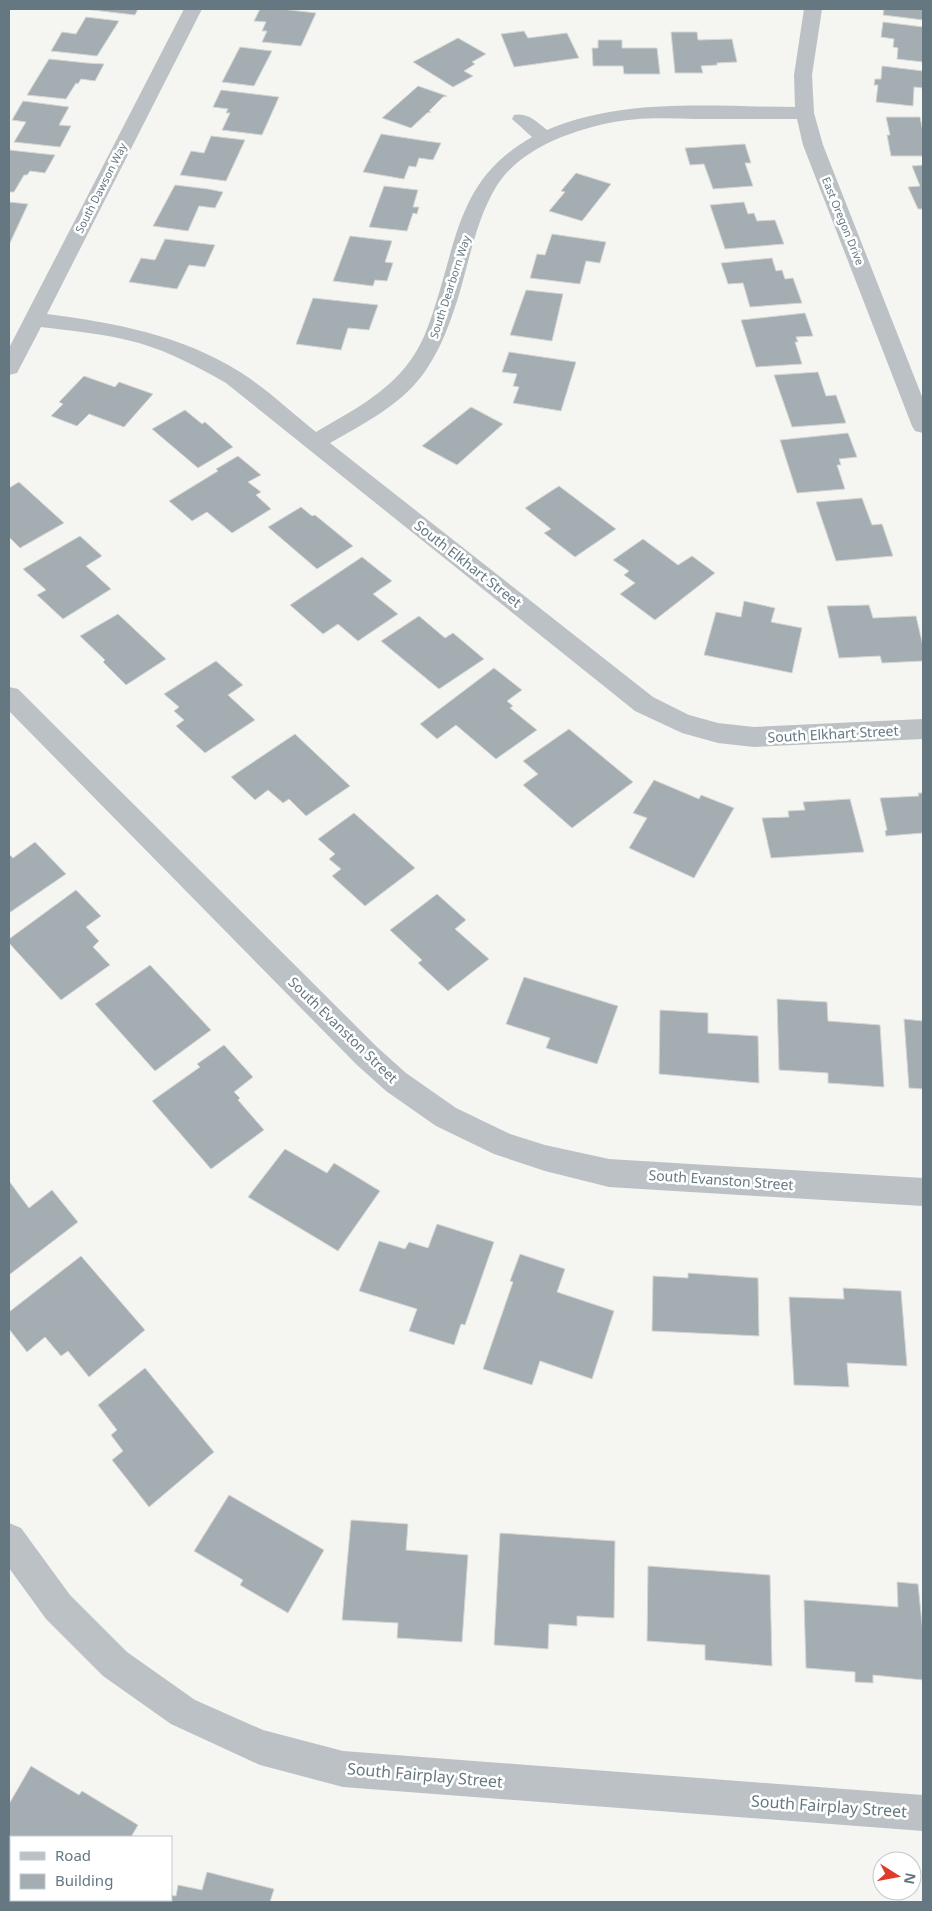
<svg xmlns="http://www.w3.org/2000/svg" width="932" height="1911" viewBox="0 0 932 1911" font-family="'Noto Sans',sans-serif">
  <rect width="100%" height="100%" fill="#f5f5f1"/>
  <g fill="#a4aeb2" stroke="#d6d6d4">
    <polygon points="84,9 138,9 135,15"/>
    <polygon points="260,9 281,9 316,13 301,46 262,42 267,31 262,31 266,22 254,21"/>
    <polygon points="884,9 923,9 923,20 883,15"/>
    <polygon points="86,17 119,21 97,56 51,51 62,32 76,34"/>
    <polygon points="883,22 923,27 923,62 897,59 898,48 893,47 894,39 881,37"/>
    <polygon points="524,31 528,38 567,33 579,58 514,67 501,34"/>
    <polygon points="671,32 697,32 698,40 732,39 737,62 717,63 717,65 701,66 703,73 675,73"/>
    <polygon points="458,38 486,54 472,62 475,64 464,71 473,76 453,87 413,62"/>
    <polygon points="598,40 622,40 622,48 657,48 660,74 624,74 623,66 593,66 592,48 598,48"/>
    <polygon points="240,47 272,51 254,86 222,82"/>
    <polygon points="49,59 87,63 104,64 95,81 81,79 78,84 76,83 66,99 27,95"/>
    <polygon points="882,66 923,71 923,88 914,87 913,106 876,102 878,85 874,85 875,79 881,79"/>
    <polygon points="418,86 447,96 443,97 429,111 431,112 427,113 411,128 382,118"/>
    <polygon points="221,90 279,97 262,135 222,130 230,113 226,113 228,109 213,107"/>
    <polygon points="23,101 69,107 59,125 71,126 60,147 14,142 26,122 12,120"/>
    <polygon points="886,117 920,117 923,132 923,156 891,156 887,135 890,135"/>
    <polygon points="381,134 426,141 441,143 433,160 419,158 416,167 409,166 404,179 363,172"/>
    <polygon points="211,136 245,140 226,181 180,175 191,151 204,153"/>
    <polygon points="745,144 751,163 745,163 753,186 713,189 704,164 690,165 685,148"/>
    <polygon points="9,150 36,153 55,155 45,173 30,171 27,175 24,175 14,192 9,192"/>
    <polygon points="923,165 923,209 918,209 908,187 920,186 912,166"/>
    <polygon points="576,173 611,184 582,221 549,211 565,192 561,191"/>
    <polygon points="175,185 208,189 223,192 215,208 199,206 188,231 153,226"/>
    <polygon points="384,186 418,190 413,207 419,207 417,214 413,213 407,231 369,227"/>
    <polygon points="9,202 28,204 9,245"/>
    <polygon points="744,202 748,214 754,213 757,221 775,220 784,244 725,249 710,205"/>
    <polygon points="552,234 606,242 600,263 586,261 580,284 530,278 537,254 545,255"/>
    <polygon points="350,236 392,241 385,262 393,263 387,281 375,280 373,286 333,281"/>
    <polygon points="165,239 215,245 205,267 189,265 177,289 129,282 141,258 155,260"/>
    <polygon points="772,258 776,271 782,270 785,279 793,278 802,303 750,307 743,283 728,284 721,263"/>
    <polygon points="526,290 563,294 552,341 510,335"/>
    <polygon points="313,298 378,305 369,330 348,328 341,350 296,344"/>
    <polygon points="805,313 813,336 796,337 798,342 795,342 802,364 756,367 741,320"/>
    <polygon points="509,352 576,362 561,411 513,403 519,387 513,386 517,374 502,372"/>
    <polygon points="818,372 826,396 836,395 846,423 792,427 774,375"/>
    <polygon points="84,376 115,387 119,382 153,394 124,427 89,414 77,426 51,416 63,404 59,402"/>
    <polygon points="471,407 503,424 457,465 422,446"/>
    <polygon points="185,410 202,424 205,422 233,447 198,468 152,429"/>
    <polygon points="848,433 857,457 839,459 841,465 837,465 845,489 797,493 780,440"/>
    <polygon points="238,456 261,475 248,482 261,492 256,495 271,509 232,533 207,512 192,521 169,501 218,471 216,469"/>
    <polygon points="19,482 64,523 20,548 9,537 9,488"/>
    <polygon points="559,486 616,529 575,557 544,533 551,529 525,508"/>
    <polygon points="862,498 872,525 882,524 893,556 836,561 816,502"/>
    <polygon points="301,507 312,516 315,515 353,546 317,569 268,527"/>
    <polygon points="80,536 102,556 86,566 111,589 63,619 37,595 46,590 23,569"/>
    <polygon points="643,539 678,565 692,556 715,573 655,620 620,594 635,583 624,575 629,571 613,560"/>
    <polygon points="362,557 392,581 373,594 398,614 358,641 338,624 323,634 290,605"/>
    <polygon points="744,601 775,608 771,622 802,628 792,673 704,655 716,612 741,617"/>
    <polygon points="869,605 873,618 916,616 923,646 923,661 882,663 880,656 839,658 827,606"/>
    <polygon points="118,614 166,659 126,685 103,662 105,660 80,636"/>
    <polygon points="419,616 445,638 453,633 484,659 439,689 381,641"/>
    <polygon points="216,661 243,685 228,695 255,720 205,753 176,726 184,720 174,711 179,707 164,694"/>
    <polygon points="494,668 522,690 507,701 513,706 510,708 537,730 496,759 456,725 437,739 420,724"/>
    <polygon points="569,729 633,782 572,828 523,785 538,774 523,761"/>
    <polygon points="295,734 350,786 306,816 289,799 283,803 268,790 255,800 231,777"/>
    <polygon points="654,780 699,799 701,795 734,808 694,878 629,848 647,818 633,813"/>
    <polygon points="918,793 923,793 923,833 886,836 885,831 887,830 880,798 919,796"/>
    <polygon points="850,799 864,852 771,858 762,818 789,817 788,811 805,810 803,802"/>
    <polygon points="354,813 415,868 365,906 332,876 341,869 329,859 335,854 318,839"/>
    <polygon points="35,842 66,874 9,913 9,854 13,858"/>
    <polygon points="76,890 101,916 86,927 99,941 93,947 110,965 61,1000 9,943 9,939"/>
    <polygon points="437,894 466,920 455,929 489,959 448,991 418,963 422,960 390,930"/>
    <polygon points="150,965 211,1030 155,1071 95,1004"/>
    <polygon points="524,977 618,1006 597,1064 546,1048 550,1038 506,1024"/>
    <polygon points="777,999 827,1002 828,1021 880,1025 884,1087 828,1083 828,1073 779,1070"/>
    <polygon points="660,1010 708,1013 708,1033 758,1036 759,1083 659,1074"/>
    <polygon points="904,1019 923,1021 923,1089 909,1088"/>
    <polygon points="224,1045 253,1077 234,1092 240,1098 238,1100 264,1130 211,1169 152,1101 200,1067 197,1064"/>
    <polygon points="285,1149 327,1173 334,1163 380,1191 338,1251 248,1197"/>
    <polygon points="9,1181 29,1208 52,1190 78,1222 9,1275"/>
    <polygon points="437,1224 494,1242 465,1325 461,1324 454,1345 409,1331 417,1309 359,1291 379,1241 405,1249 409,1242 428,1248"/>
    <polygon points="520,1254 565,1269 557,1292 614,1311 592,1379 540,1361 532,1385 483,1369 513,1282 510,1281"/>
    <polygon points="81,1256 145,1330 89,1377 68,1351 61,1356 45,1337 27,1352 9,1329 9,1312"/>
    <polygon points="688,1273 758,1278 759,1336 652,1331 653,1276 688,1278"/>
    <polygon points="843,1288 901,1291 907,1366 847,1363 849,1387 794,1385 789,1297 844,1299"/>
    <polygon points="145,1368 214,1452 149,1507 112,1460 123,1451 111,1435 117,1430 98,1405"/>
    <polygon points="229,1495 324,1550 288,1613 240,1585 243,1580 194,1551"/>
    <polygon points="351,1520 408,1524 406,1550 468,1555 462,1642 397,1638 398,1623 342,1620"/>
    <polygon points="500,1533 615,1541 614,1618 577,1616 577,1626 549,1624 548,1649 494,1645"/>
    <polygon points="648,1566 770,1575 772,1666 705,1660 705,1645 647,1641"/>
    <polygon points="897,1582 918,1584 923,1633 923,1680 873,1675 873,1683 855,1682 855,1672 806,1668 804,1600 898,1607"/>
    <polygon points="31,1766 79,1795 82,1791 138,1825 131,1837 11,1837 11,1839 9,1838 9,1804"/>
    <polygon points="207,1872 274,1889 270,1902 136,1902 137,1900 171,1900 171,1895 176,1896 178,1885 202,1890"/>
  </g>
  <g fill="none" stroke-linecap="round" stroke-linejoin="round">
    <g fill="#bbc1c4" fill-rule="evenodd">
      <path d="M 184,9 L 202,9 L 47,314 C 116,323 181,335 240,372 C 267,389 291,412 316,432 C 350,412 386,394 410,361 C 422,345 429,325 435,306 C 458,235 460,178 532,137 L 512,119 L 514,115 C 528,112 537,122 547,130 C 625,97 712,107 795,107 L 794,75 L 804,9 L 822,9 L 812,75 L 814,113 L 823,145 L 923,399 L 923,433 L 915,431 L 912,426 L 803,145 L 797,119 C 763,119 729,119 695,119 C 665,118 634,117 604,124 C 565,133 518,151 496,187 C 476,220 469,262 458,298 C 450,323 441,348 426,370 C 403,404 365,423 330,443 L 653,697 L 689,715 L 718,723 L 754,727 L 923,719 L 923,739 L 754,747 L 718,743 L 682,733 L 635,711 L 226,383 C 198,367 170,352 139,343 C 107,334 74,331 41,327 L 17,373 L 9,375 L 9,348 Z"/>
      <polygon points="9,687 18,689 377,1047 406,1073 456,1108 510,1134 545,1145 609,1159 923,1178 923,1206 609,1187 545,1171 494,1154 436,1126 386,1091 357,1065 9,711"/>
      <polygon points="9,1523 21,1528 70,1595 127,1652 195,1700 263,1730 343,1751 923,1795 923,1831 343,1787 260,1765 171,1724 103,1676 46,1619 9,1568"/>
    </g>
  </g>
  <g text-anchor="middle" stroke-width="5" stroke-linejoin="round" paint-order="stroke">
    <g font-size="11" fill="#657882" stroke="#fff">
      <text transform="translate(101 188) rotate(-63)" y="4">South Dawson Way</text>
      <text transform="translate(843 221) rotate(68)" y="4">East Oregon Drive</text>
      <text transform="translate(450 287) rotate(-72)" y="4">South Dearborn Way</text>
    </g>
    <g font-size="14" fill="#657882" stroke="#fff">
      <text transform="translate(468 564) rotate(38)" y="5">South Elkhart Street</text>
      <text transform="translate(833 734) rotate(-3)" y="5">South Elkhart Street</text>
      <text transform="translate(343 1030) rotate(44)" y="5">South Evanston Street</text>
      <text transform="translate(721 1180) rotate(4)" y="5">South Evanston Street</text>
    </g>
    <g font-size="16" fill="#657882" stroke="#fff">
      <text transform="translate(425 1775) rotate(5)" y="6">South Fairplay Street</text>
      <text transform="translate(829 1806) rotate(4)" y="6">South Fairplay Street</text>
    </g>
  </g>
  <rect width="932" height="1911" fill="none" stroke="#657882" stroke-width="20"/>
  <rect x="10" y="1836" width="162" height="65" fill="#ffffff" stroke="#c1c9cd"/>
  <rect x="20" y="1852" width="25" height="8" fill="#bbc1c4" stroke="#c1c9cd"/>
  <text x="55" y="1861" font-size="15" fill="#657882">Road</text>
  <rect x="20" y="1874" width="25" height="15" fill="#a4aeb2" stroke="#c1c9cd"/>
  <text x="55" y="1886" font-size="15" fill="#657882">Building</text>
  <g transform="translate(897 1876) rotate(101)"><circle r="24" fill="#ffffff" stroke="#c1c9cd"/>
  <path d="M0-4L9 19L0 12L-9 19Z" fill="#de3c28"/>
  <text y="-8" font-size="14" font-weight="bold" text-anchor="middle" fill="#657882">N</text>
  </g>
</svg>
